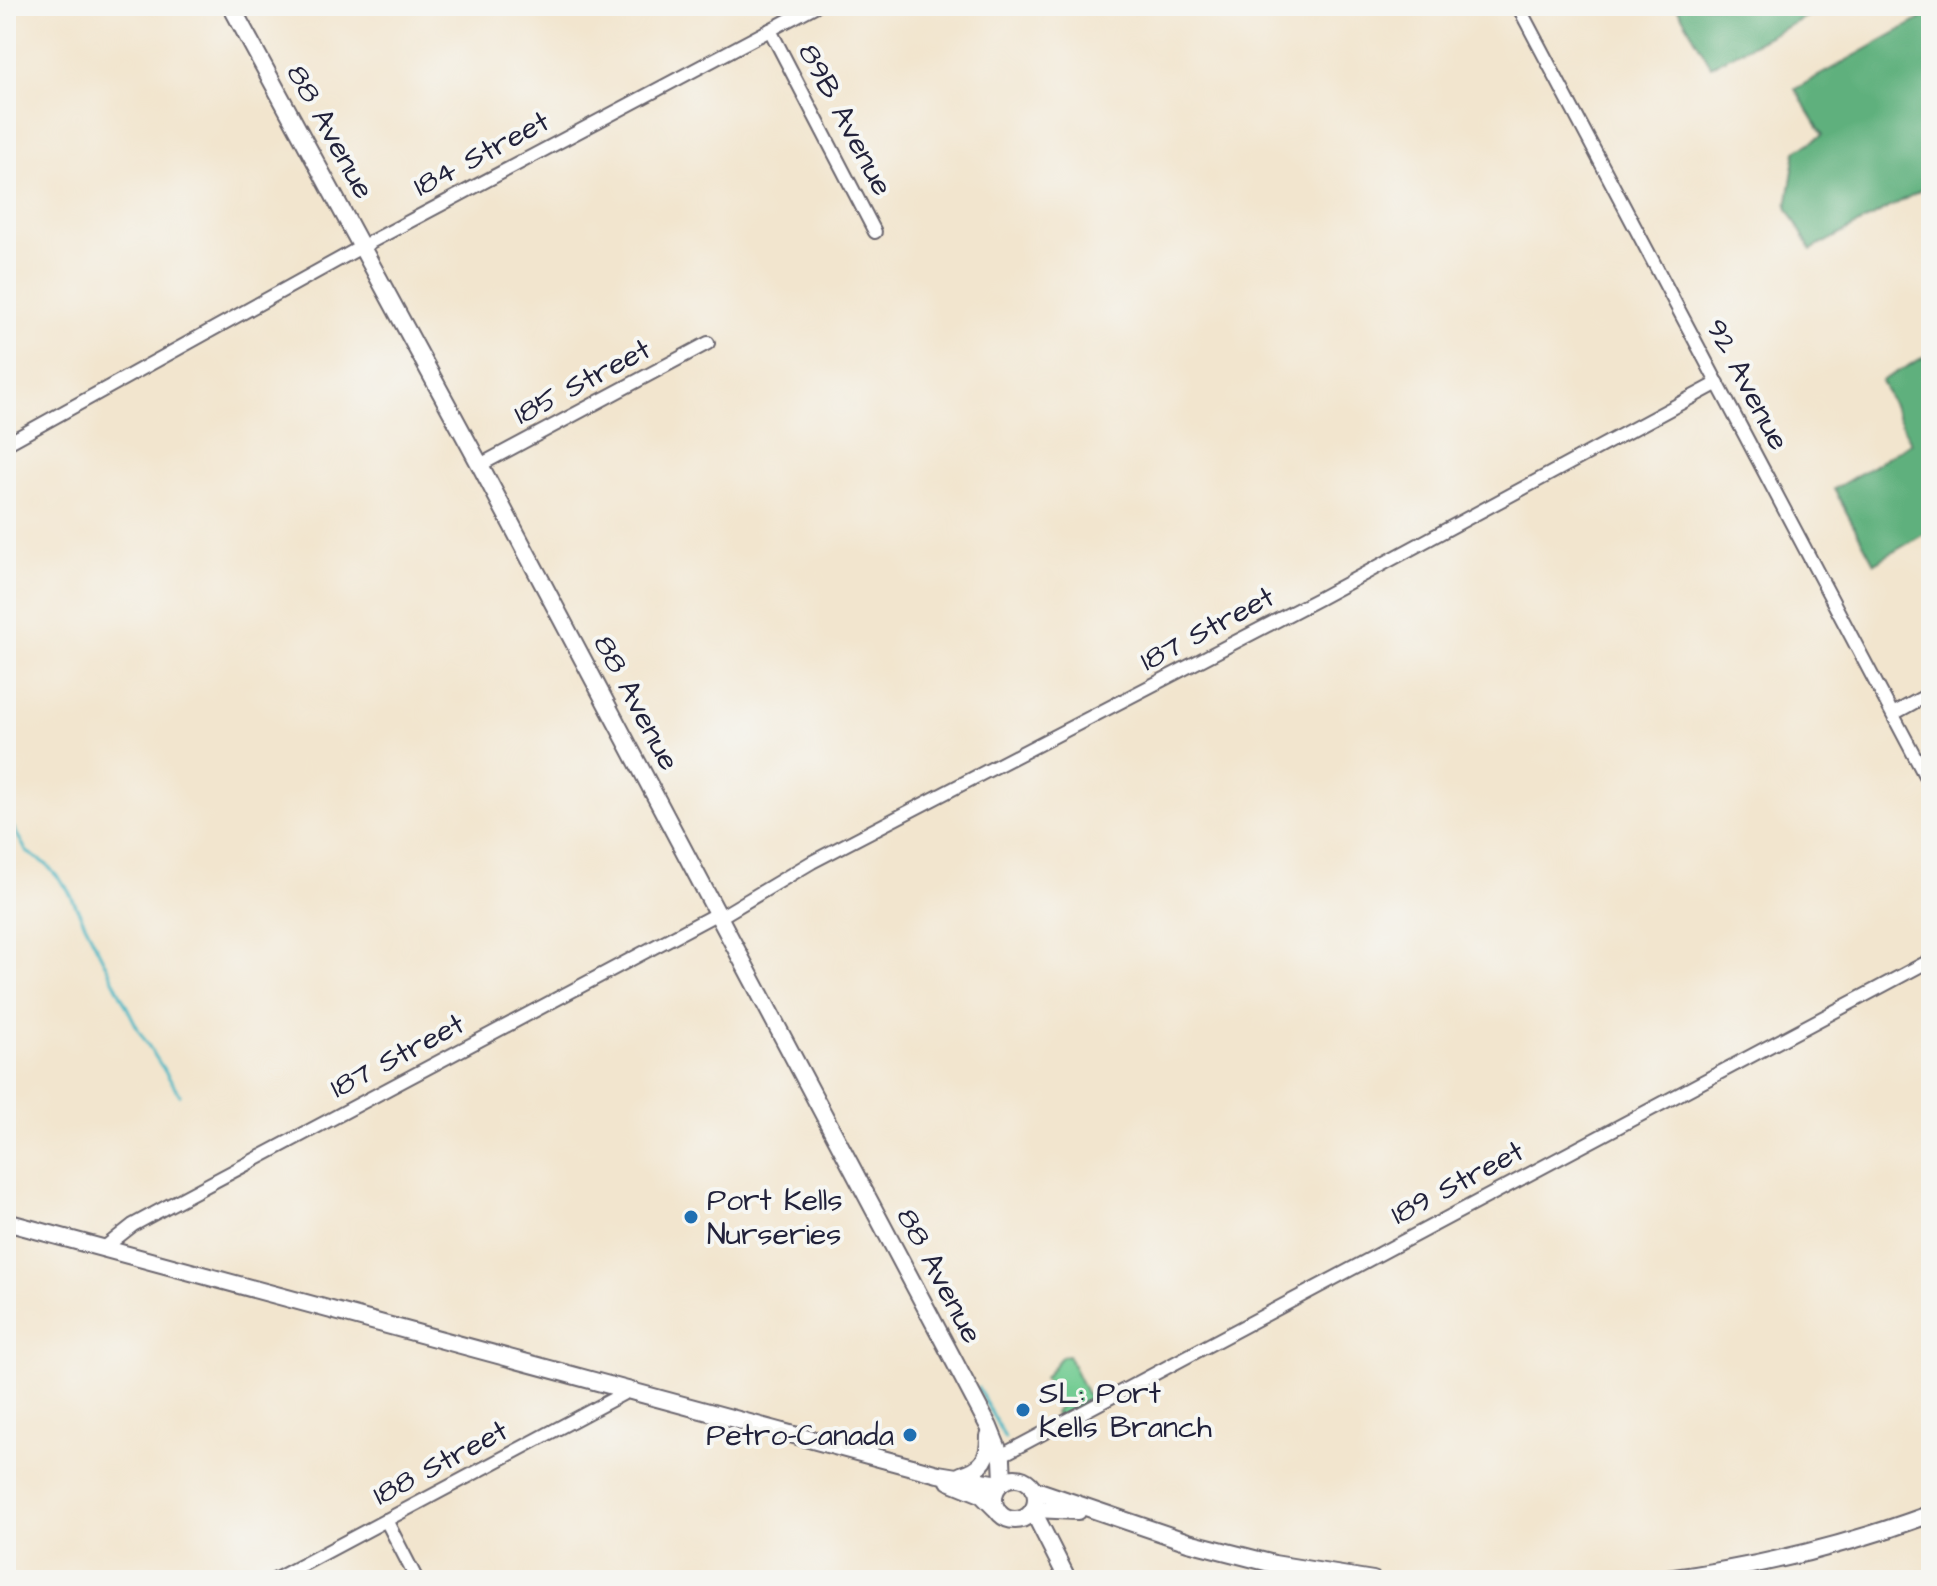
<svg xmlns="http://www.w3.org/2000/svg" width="1937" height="1586" viewBox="0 0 1937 1586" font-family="'Architects Daughter',sans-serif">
  <rect width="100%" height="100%" fill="#f6f6f2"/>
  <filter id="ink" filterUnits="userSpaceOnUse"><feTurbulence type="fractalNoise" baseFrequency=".0125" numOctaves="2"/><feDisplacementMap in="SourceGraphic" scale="16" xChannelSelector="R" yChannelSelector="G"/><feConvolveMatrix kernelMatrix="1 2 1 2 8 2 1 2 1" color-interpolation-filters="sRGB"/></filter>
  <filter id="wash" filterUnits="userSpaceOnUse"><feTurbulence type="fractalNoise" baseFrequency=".006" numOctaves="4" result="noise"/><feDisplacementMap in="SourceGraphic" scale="32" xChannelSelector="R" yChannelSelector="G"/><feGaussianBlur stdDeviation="1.8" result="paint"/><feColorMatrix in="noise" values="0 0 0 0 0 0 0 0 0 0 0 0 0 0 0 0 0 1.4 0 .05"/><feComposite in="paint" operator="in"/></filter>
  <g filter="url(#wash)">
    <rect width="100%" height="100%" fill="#f2e5ce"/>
    <polygon fill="#73cc93" stroke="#4a7767" stroke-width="2" points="1068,1355 1090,1401 1058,1418 1055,1412 1061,1405 1044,1378 1062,1356"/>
    <g fill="#5eb07d" stroke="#40695c" stroke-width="2">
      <polygon points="1676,6 1827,6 1711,66"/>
      <polygon points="1913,6 1931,6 1931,185 1811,250 1787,207 1796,151 1823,135 1795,89 1920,19"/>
      <polygon points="1931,353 1931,530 1874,563 1834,489 1911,443 1881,381"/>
    </g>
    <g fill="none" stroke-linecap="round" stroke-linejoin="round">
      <g stroke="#4ab7c5" stroke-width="3">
        <polyline points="6,815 27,852 47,865 67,888 139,1031 180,1095"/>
        <polyline points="978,1388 1005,1438"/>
      </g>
    </g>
  </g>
  <g filter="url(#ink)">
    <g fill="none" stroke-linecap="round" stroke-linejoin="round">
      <defs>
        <g id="minor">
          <polyline points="1518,6 1931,787"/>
          <polyline points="770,30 875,232"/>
          <polyline points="6,444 363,246 815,6"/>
          <polyline points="480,465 708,343"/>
          <polyline points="1893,714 1931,693"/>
          <polyline points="720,917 812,862 1318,599 1718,383"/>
          <polyline points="104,1248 133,1225 168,1206 718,913"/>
          <polyline points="1008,1452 1931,960"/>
          <polyline points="386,1520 417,1580"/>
          <polyline points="274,1580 630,1390"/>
        </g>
        <g id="major">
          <polyline points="231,6 480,465 989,1427 1002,1459 1003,1481"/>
          <polyline points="6,1222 938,1474 1000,1484"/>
          <path d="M 961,1475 C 984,1468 989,1458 989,1436"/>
          <circle cx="1015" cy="1499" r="21"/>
          <polyline points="949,1481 981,1494 995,1508"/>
          <polyline points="1033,1489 1188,1542 1274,1564 1373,1580"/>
          <polyline points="1034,1509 1078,1511"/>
          <polyline points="1033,1511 1068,1580"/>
          <path d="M 1660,1580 C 1754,1568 1842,1547 1931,1514"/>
        </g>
      </defs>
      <use href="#minor" stroke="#6b666e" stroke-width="16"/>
      <use href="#major" stroke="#6b666e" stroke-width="20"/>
      <use href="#minor" stroke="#fff" stroke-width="12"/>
      <use href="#major" stroke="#fff" stroke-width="16"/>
    </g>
  </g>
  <g fill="#1f6fb2" stroke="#f6f6f2" stroke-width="3">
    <circle cx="691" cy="1217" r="8"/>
    <circle cx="1023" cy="1410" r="8"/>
    <circle cx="910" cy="1435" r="8"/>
  </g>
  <g text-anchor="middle" stroke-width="8" stroke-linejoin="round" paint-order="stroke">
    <g font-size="30" fill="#22223b" stroke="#f6f6f2">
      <text transform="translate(846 119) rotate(62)" y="10">89B Avenue</text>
      <text transform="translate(331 131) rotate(61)" y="10">88 Avenue</text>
      <text transform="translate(481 153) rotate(-28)" y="10">184 Street</text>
      <text transform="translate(582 381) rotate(-28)" y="10">185 Street</text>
      <text transform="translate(1748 384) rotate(62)" y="10">92 Avenue</text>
      <text transform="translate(1207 628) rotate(-28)" y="10">187 Street</text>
      <text transform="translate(637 702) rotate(62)" y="10">88 Avenue</text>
      <text transform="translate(397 1055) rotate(-28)" y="10">187 Street</text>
      <text transform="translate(1457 1182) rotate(-28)" y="10">189 Street</text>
      <text transform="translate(940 1275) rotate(62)" y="10">88 Avenue</text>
      <text transform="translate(440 1462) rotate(-28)" y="10">188 Street</text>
    </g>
    <g font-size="30" fill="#22223b" stroke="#f6f6f2" text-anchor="start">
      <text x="707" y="1210">Port Kells<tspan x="707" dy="34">Nurseries</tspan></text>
      <text x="1039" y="1403">SL: Port<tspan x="1039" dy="34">Kells Branch</tspan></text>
      <text x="894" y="1445" text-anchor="end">Petro-Canada</text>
    </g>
  </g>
  <rect width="1937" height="1586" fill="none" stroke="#f6f6f2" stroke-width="32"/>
</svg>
